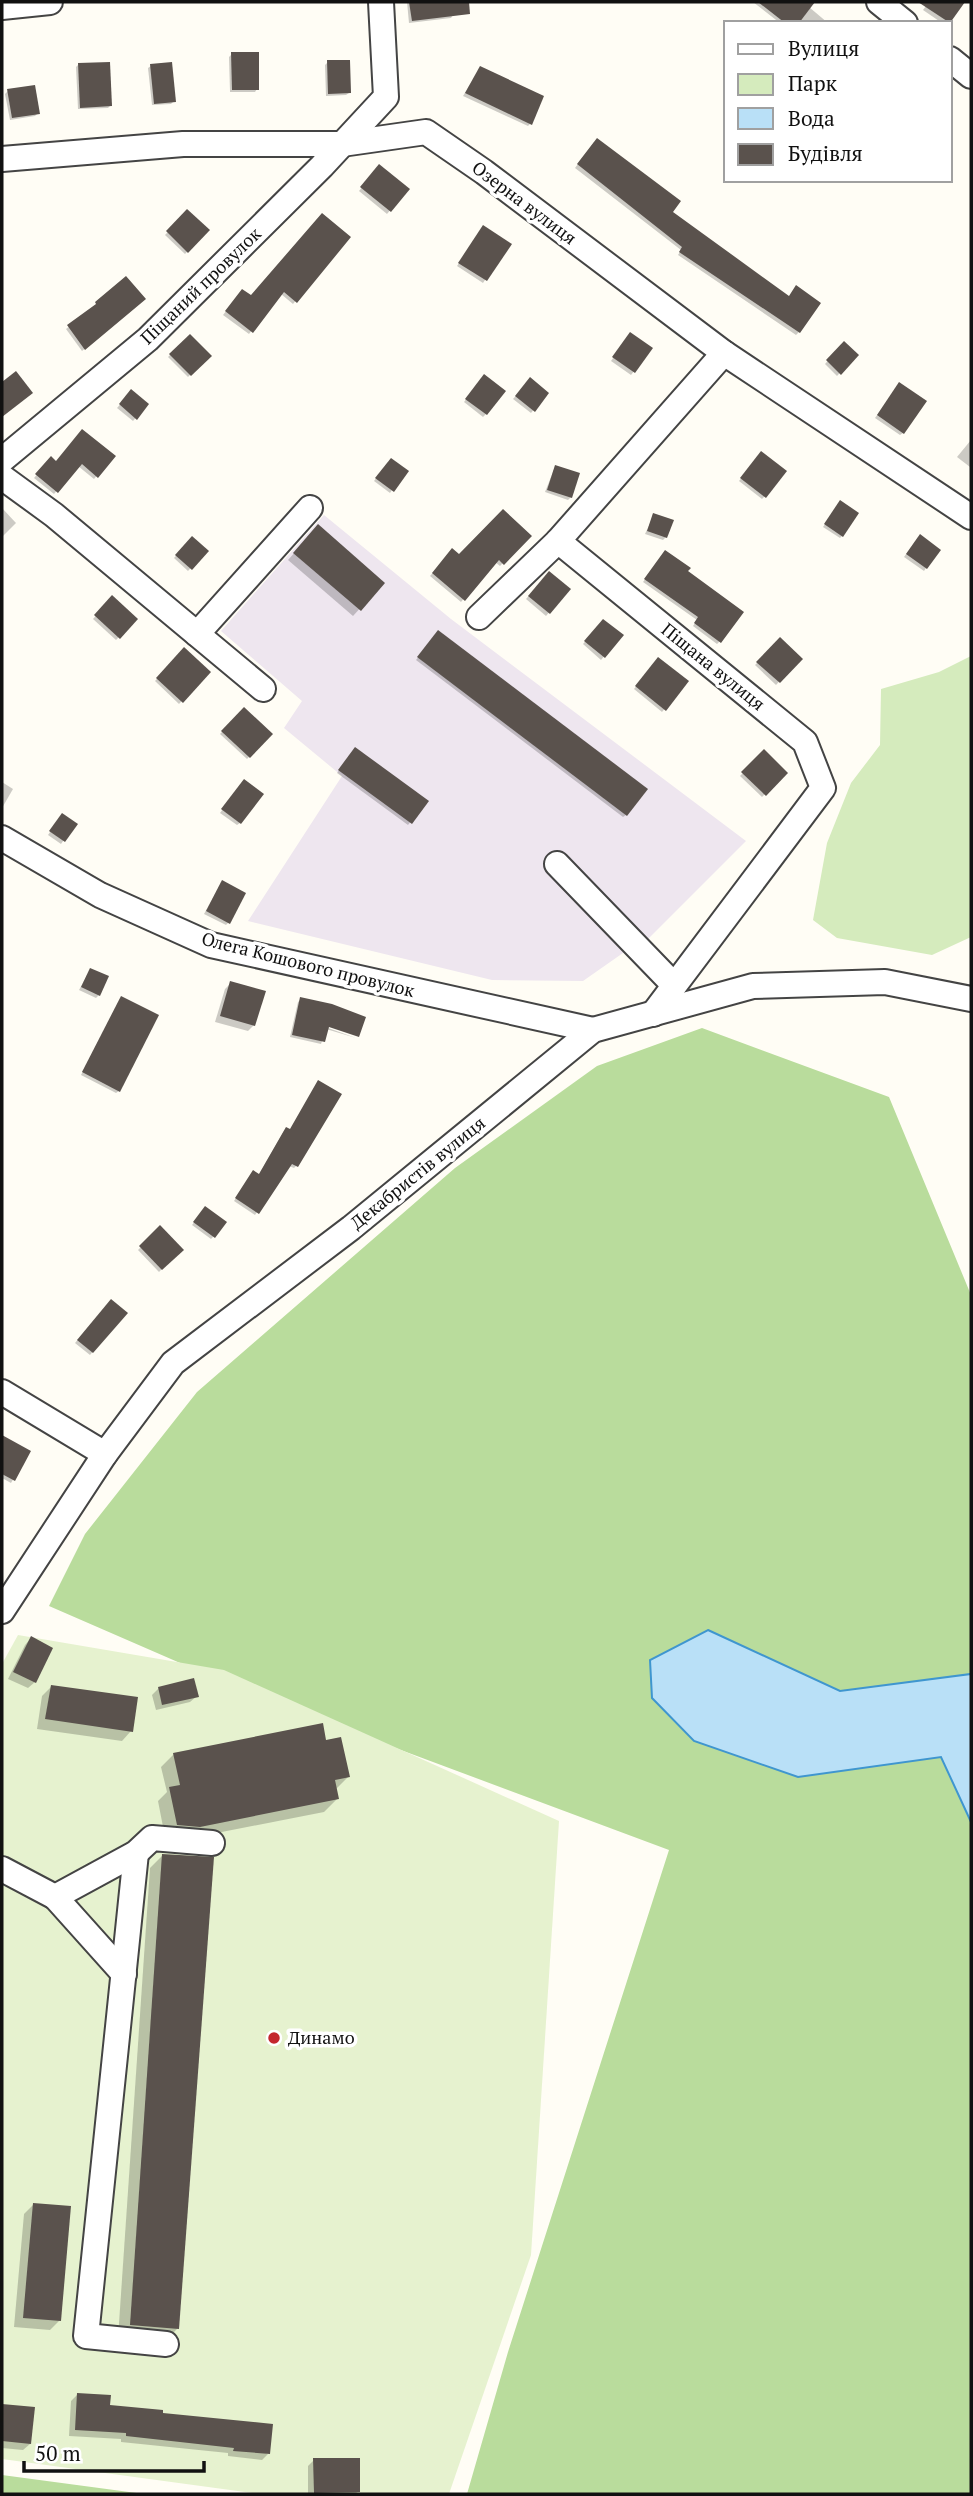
<svg xmlns="http://www.w3.org/2000/svg" width="973" height="2496" viewBox="0 0 973 2496" font-family="'PT Serif',serif">
  <rect width="100%" height="100%" fill="#fffdf5"/>
  <polygon fill="#eee6ef" points="324,515 451,619 746,841 647,940 623,953 583,981 492,980 248,921 342,776 284,728 302,701 221,631"/>
  <polygon fill="#d5ebbd" points="971,656 971,937 932,955 837,938 813,920 827,843 851,783 880,745 881,689 939,672"/>
  <g fill="#b9dc9c">
    <polygon points="702,1028 889,1097 971,1295 971,2494 467,2494 508,2352 669,1850 256,1696 49,1606 85,1534 197,1392 455,1168 597,1066"/>
    <polygon points="2,2475 144,2494 2,2494"/>
  </g>
  <polygon fill="#e6f2cf" points="18,1635 224,1670 559,1821 531,2255 449,2494 259,2494 2,2459 2,1664"/>
  <polygon fill="#b9e0f7" stroke="#3f96cf" stroke-width="2" points="708,1630 840,1691 971,1674 971,1822 941,1757 798,1777 694,1741 652,1698 650,1660"/>
  <g fill="#0003">
    <polygon points="407,2 452,2 453,15 451,18 409,23"/>
    <polygon points="753,2 813,2 809,7 828,23 780,23"/>
    <polygon points="929,2 963,2 948,23 942,23 923,10"/>
    <polygon points="232,54 257,89 255,92 230,92 229,57"/>
    <polygon points="328,62 349,93 346,95 326,96 325,65"/>
    <polygon points="78,65 110,106 108,108 78,109 76,67"/>
    <polygon points="151,66 174,101 171,104 152,105 148,68"/>
    <polygon points="480,68 530,124 528,126 463,96"/>
    <polygon points="8,91 38,113 35,116 10,120 5,94"/>
    <polygon points="594,142 670,213 788,297 799,332 796,335 678,255 681,250 575,168"/>
    <polygon points="379,166 408,189 387,214 359,191"/>
    <polygon points="187,212 207,230 185,254 165,235"/>
    <polygon points="481,230 509,244 483,283 457,266"/>
    <polygon points="349,237 293,304 281,294 249,334 223,315 240,293 251,297"/>
    <polygon points="144,299 82,351 66,329 95,307"/>
    <polygon points="190,336 209,356 188,377 168,357"/>
    <polygon points="628,337 651,349 631,375 611,361"/>
    <polygon points="844,343 857,355 837,376 825,364"/>
    <polygon points="482,379 486,414 483,417 464,402"/>
    <polygon points="530,380 547,393 531,413 513,399"/>
    <polygon points="897,387 903,433 900,435 875,418"/>
    <polygon points="131,392 147,405 133,421 117,408"/>
    <polygon points="971,440 971,466 970,467 957,457"/>
    <polygon points="759,456 765,496 762,499 739,481"/>
    <polygon points="113,457 94,479 78,466 54,494 34,478 51,458 56,463"/>
    <polygon points="388,462 392,490 390,493 374,481"/>
    <polygon points="555,467 571,497 568,500 545,492"/>
    <polygon points="838,505 842,536 840,538 823,527"/>
    <polygon points="2,508 16,523 2,537"/>
    <polygon points="654,515 666,537 663,540 645,534"/>
    <polygon points="312,533 383,583 353,616 288,560"/>
    <polygon points="529,536 500,566 495,562 461,602 430,576 452,551 459,556"/>
    <polygon points="192,538 206,551 188,571 174,558"/>
    <polygon points="917,539 926,568 924,571 904,557"/>
    <polygon points="663,555 686,572 720,641 717,644 693,626 697,620 643,582"/>
    <polygon points="549,573 569,589 546,616 526,599"/>
    <polygon points="112,598 136,620 116,640 93,619"/>
    <polygon points="603,621 621,636 601,660 583,644"/>
    <polygon points="436,635 626,815 623,817 416,660"/>
    <polygon points="780,639 800,659 776,685 755,665"/>
    <polygon points="184,649 209,672 179,704 155,681"/>
    <polygon points="659,659 687,682 662,712 634,689"/>
    <polygon points="244,709 271,734 247,759 220,734"/>
    <polygon points="764,751 786,773 762,797 740,776"/>
    <polygon points="352,752 426,802 408,825 337,773"/>
    <polygon points="2,782 13,789 2,808"/>
    <polygon points="242,784 240,823 237,825 220,813"/>
    <polygon points="60,818 75,824 61,844 48,835"/>
    <polygon points="220,885 228,923 226,925 204,914"/>
    <polygon points="90,970 99,995 96,998 79,990"/>
    <polygon points="231,983 254,1025 248,1031 215,1022 225,989"/>
    <polygon points="121,998 119,1091 116,1093 81,1075"/>
    <polygon points="301,999 320,1025 356,1038 326,1029 321,1044 290,1037 298,1002"/>
    <polygon points="284,1131 296,1166 294,1168 289,1166 255,1215 234,1201 251,1175 258,1176"/>
    <polygon points="203,1211 214,1236 211,1239 192,1225"/>
    <polygon points="160,1228 181,1250 159,1272 138,1250"/>
    <polygon points="111,1301 125,1313 90,1355 75,1343"/>
    <polygon points="3,1438 29,1452 11,1483 2,1478"/>
    <polygon points="31,1638 35,1682 28,1688 8,1679 25,1645"/>
    <polygon points="51,1687 131,1731 122,1741 37,1729 42,1696"/>
    <polygon points="159,1688 197,1696 190,1702 156,1710 152,1695"/>
    <polygon points="325,1742 348,1777 335,1790 337,1799 324,1812 186,1839 165,1837 158,1801 167,1792 161,1767 174,1754"/>
    <polygon points="162,1856 178,2328 165,2341 118,2338 150,1868"/>
    <polygon points="34,2204 60,2320 50,2330 14,2327 24,2214"/>
    <polygon points="77,2395 108,2406 161,2415 268,2454 262,2460 228,2456 228,2453 121,2442 121,2439 69,2436 71,2401"/>
    <polygon points="2,2406 33,2409 30,2444 23,2450 2,2448"/>
    <polygon points="314,2460 359,2491 355,2494 308,2494 308,2466"/>
  </g>
  <g fill="#5a524d">
    <polygon points="409,2 469,2 470,14 412,21"/>
    <polygon points="758,2 815,2 799,23 785,23"/>
    <polygon points="918,2 965,2 950,23"/>
    <polygon points="231,52 259,52 259,90 232,90"/>
    <polygon points="327,60 350,60 351,93 328,94"/>
    <polygon points="110,62 112,106 80,108 78,63"/>
    <polygon points="172,62 176,102 154,104 150,64"/>
    <polygon points="480,66 544,96 532,125 465,93"/>
    <polygon points="35,85 40,114 12,118 7,89"/>
    <polygon points="597,138 681,201 673,212 789,296 796,285 821,303 800,333 679,252 682,247 577,164"/>
    <polygon points="379,164 410,189 391,212 360,187"/>
    <polygon points="187,209 210,230 188,253 166,231"/>
    <polygon points="322,213 351,237 297,303 284,292 253,333 225,311 242,289 251,295"/>
    <polygon points="483,225 512,244 487,281 458,263"/>
    <polygon points="126,276 146,299 85,350 67,325 96,304 95,302"/>
    <polygon points="630,332 653,348 635,373 612,357"/>
    <polygon points="190,334 212,356 191,376 169,354"/>
    <polygon points="844,341 859,355 841,375 826,360"/>
    <polygon points="16,371 33,393 2,417 2,382"/>
    <polygon points="484,374 506,391 487,415 465,399"/>
    <polygon points="530,377 549,393 535,412 515,396"/>
    <polygon points="899,382 927,401 904,434 877,415"/>
    <polygon points="131,389 149,404 137,420 119,404"/>
    <polygon points="82,429 116,456 98,478 82,464 58,493 35,474 51,456 56,461"/>
    <polygon points="761,451 787,471 766,498 740,478"/>
    <polygon points="391,458 409,471 394,492 375,478"/>
    <polygon points="555,465 580,473 572,498 547,490"/>
    <polygon points="840,500 859,513 843,537 824,524"/>
    <polygon points="503,509 532,536 504,565 499,560 465,601 432,573 452,548 459,554"/>
    <polygon points="653,513 674,520 667,538 647,531"/>
    <polygon points="318,524 385,583 361,611 293,553"/>
    <polygon points="920,534 941,550 927,569 906,554"/>
    <polygon points="192,536 209,551 192,570 175,555"/>
    <polygon points="665,550 691,568 688,571 744,612 721,643 694,623 698,617 644,579"/>
    <polygon points="549,571 571,589 550,614 528,596"/>
    <polygon points="112,595 138,619 120,639 94,615"/>
    <polygon points="603,619 624,635 605,658 584,641"/>
    <polygon points="438,630 648,789 627,816 417,657"/>
    <polygon points="780,637 803,659 780,683 756,662"/>
    <polygon points="184,647 211,672 183,703 156,678"/>
    <polygon points="658,657 689,681 666,711 635,686"/>
    <polygon points="244,707 273,734 250,758 221,731"/>
    <polygon points="355,747 429,801 412,824 338,770"/>
    <polygon points="764,749 788,773 766,796 741,772"/>
    <polygon points="244,779 264,794 241,824 221,809"/>
    <polygon points="62,813 78,824 65,842 49,831"/>
    <polygon points="222,880 246,893 230,924 206,911"/>
    <polygon points="90,968 109,976 100,996 81,987"/>
    <polygon points="230,981 266,991 255,1026 220,1016"/>
    <polygon points="121,996 159,1015 120,1092 82,1072"/>
    <polygon points="300,997 332,1004 366,1017 359,1037 329,1027 325,1042 292,1035"/>
    <polygon points="318,1080 342,1094 298,1167 292,1164 259,1214 235,1198 253,1170 259,1174 286,1127 290,1129"/>
    <polygon points="205,1206 227,1222 215,1238 193,1222"/>
    <polygon points="160,1225 184,1250 162,1270 139,1246"/>
    <polygon points="111,1299 128,1313 93,1353 77,1340"/>
    <polygon points="2,1435 31,1451 15,1481 2,1474"/>
    <polygon points="31,1636 53,1648 36,1683 13,1672"/>
    <polygon points="194,1678 199,1697 162,1705 158,1687"/>
    <polygon points="51,1685 138,1697 133,1732 45,1719"/>
    <polygon points="323,1723 326,1740 341,1737 350,1777 335,1780 339,1799 200,1827 177,1825 169,1787 180,1785 173,1753"/>
    <polygon points="162,1854 214,1857 179,2329 130,2325"/>
    <polygon points="33,2203 71,2206 61,2321 23,2318"/>
    <polygon points="77,2393 111,2395 110,2405 163,2410 163,2413 273,2424 270,2454 233,2451 234,2448 126,2436 126,2433 75,2430"/>
    <polygon points="2,2404 35,2407 31,2444 2,2441"/>
    <polygon points="313,2458 360,2458 360,2492 314,2493"/>
  </g>
  <g fill="none" stroke-linecap="round" stroke-linejoin="round">
    <defs>
      <g id="minor">
        <polyline points="879,2 905,23"/>
        <polyline points="2,7 50,2"/>
        <polyline points="950,59 971,76"/>
        <polyline points="2,159 183,144 342,144 426,132 484,172 724,353 971,517"/>
        <polyline points="2,460 148,339 322,166 386,97 381,2"/>
        <polyline points="2,477 54,515 263,689"/>
        <polyline points="479,617 558,541"/>
        <polyline points="197,634 310,508"/>
        <polyline points="2,838 100,895 211,945 593,1030"/>
        <polyline points="557,864 674,985"/>
        <polyline points="653,1014 823,788 805,742 558,541 724,353"/>
        <polyline points="2,1392 105,1454"/>
        <polyline points="2,1611 105,1454 173,1363 351,1228 593,1030 753,986 885,982 971,999"/>
        <polyline points="136,1853 86,2336 166,2344"/>
        <polyline points="2,1869 55,1897"/>
        <polyline points="124,1974 55,1897 136,1853 152,1838 212,1843"/>
      </g>
    </defs>
    <use href="#minor" stroke="#444" stroke-width="28"/>
    <use href="#minor" stroke="#fff" stroke-width="24"/>
  </g>
  <circle fill="#c4262e" stroke="#fff" stroke-width="2.5" cx="274" cy="2038" r="7"/>
  <g text-anchor="middle" stroke-width="7" stroke-linejoin="round" paint-order="stroke">
    <g font-size="18" fill="#111" stroke="#fff">
      <text transform="translate(524 203) rotate(37)" y="6">Озерна вулиця</text>
      <text transform="translate(201 286) rotate(-44)" y="6">Піщаний провулок</text>
      <text transform="translate(713 667) rotate(39)" y="6">Піщана вулиця</text>
      <text transform="translate(308 965) rotate(14)" y="6">Олега Кошового провулок</text>
      <text transform="translate(418 1173) rotate(-39)" y="6">Декабристів вулиця</text>
    </g>
    <g font-size="18" fill="#111" stroke="#fff" text-anchor="start">
      <text x="288" y="2044">Динамо</text>
    </g>
  </g>
  <rect width="973" height="2496" fill="none" stroke="#111111" stroke-width="7"/>
  <rect x="724" y="21" width="228" height="161" fill="#ffffff" stroke="#a0a0a0" stroke-width="2"/>
  <rect x="738" y="44" width="35" height="10" fill="#ffffff" stroke="#a0a0a0" stroke-width="2"/>
  <text x="788" y="56" font-size="21" fill="#111111">Вулиця</text>
  <rect x="738" y="74" width="35" height="21" fill="#d5ebbd" stroke="#a0a0a0" stroke-width="2"/>
  <text x="788" y="91" font-size="21" fill="#111111">Парк</text>
  <rect x="738" y="108" width="35" height="21" fill="#b9e0f7" stroke="#a0a0a0" stroke-width="2"/>
  <text x="788" y="126" font-size="21" fill="#111111">Вода</text>
  <rect x="738" y="144" width="35" height="21" fill="#5a524d" stroke="#a0a0a0" stroke-width="2"/>
  <text x="788" y="161" font-size="21" fill="#111111">Будівля</text>
  <path d="M24 2461v10h180v-10" fill="none" stroke="#111111" stroke-width="3.5"/>
  <text x="35" y="2461" font-size="21" fill="#111111" stroke="#ffffff" stroke-width="5" paint-order="stroke">50 m</text>
</svg>
